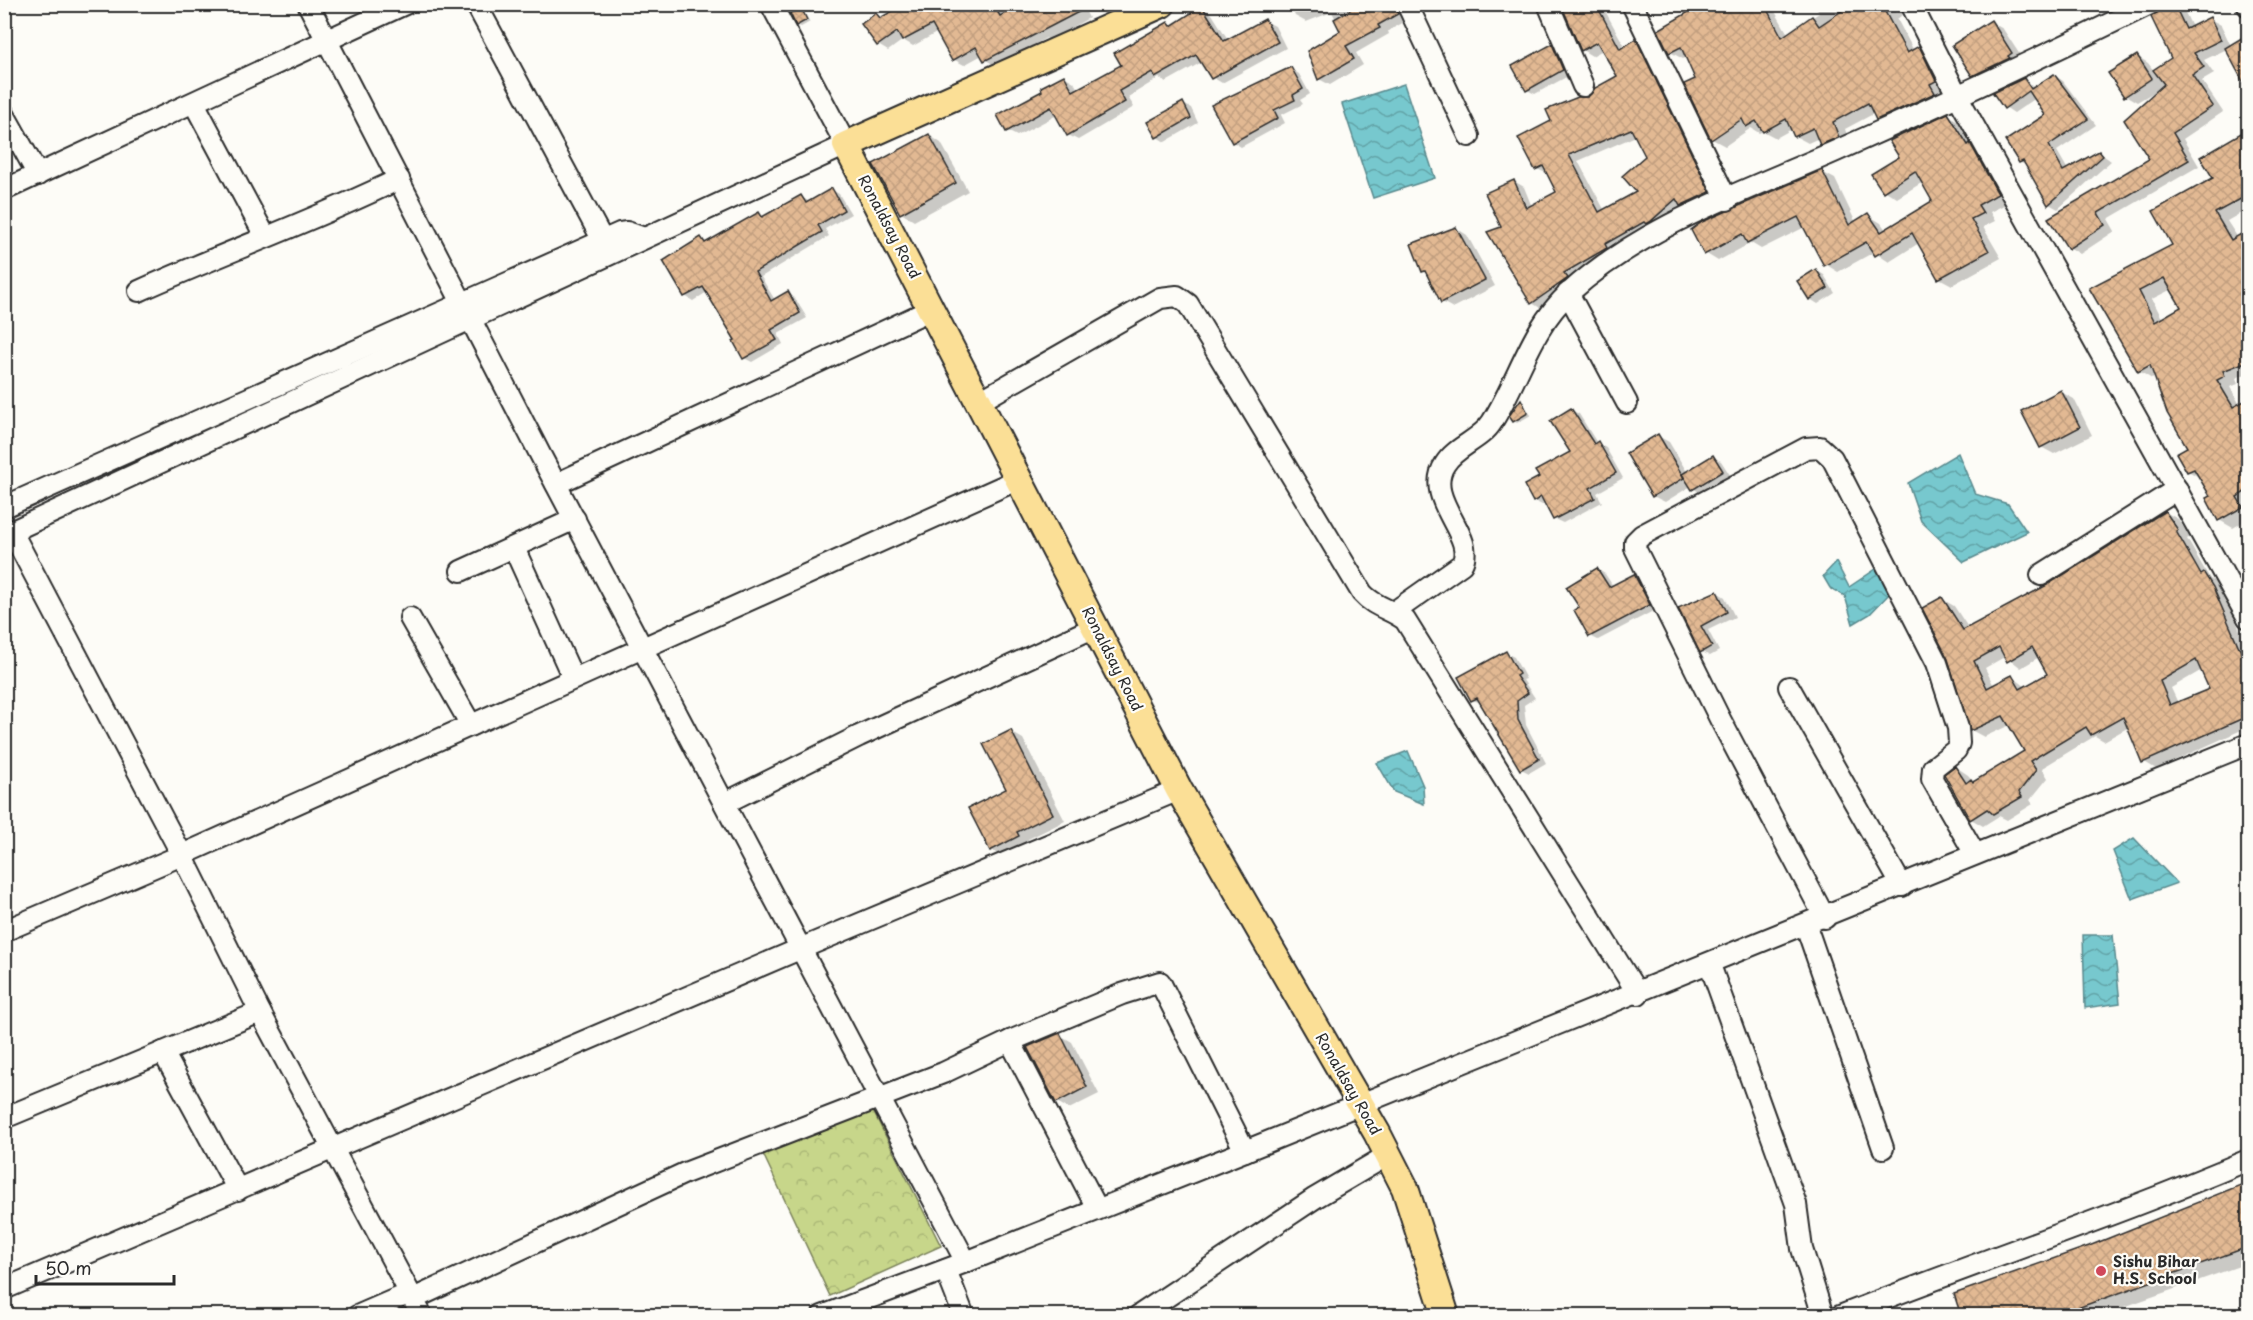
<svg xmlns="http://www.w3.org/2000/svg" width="2253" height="1320" viewBox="0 0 2253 1320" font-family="'Playpen Sans',sans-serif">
  <defs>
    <pattern id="park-crowns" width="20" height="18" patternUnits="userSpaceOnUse" patternTransform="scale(1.5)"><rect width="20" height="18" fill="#c7d68a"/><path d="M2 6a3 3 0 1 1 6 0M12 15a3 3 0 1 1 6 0" fill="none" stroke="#abb877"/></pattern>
    <pattern id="water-waves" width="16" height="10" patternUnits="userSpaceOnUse" patternTransform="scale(1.5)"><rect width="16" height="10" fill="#77c8ce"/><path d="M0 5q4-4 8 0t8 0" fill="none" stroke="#62a3a7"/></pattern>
    <pattern id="building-cross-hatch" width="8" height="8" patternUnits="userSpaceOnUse" patternTransform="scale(1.5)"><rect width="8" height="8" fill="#e2b993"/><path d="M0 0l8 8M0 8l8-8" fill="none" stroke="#c29f7f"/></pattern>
  </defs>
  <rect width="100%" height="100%" fill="#fdfcf7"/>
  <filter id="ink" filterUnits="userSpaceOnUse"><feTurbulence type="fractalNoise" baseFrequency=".0167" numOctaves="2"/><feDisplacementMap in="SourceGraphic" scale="12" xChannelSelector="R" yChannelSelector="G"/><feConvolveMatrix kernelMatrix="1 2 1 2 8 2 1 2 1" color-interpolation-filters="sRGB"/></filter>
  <g filter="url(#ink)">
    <polygon fill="url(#park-crowns)" stroke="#79805a" stroke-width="1.5" points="872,1109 941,1246 830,1296 763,1154"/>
    <g fill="url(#water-waves)" stroke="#59898d" stroke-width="1.5">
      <polygon points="1404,84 1435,178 1373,198 1342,104"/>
      <polygon points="1958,453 1975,494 2008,504 2027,532 1964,562 1921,521 1908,483"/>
      <polygon points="1836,562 1849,587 1876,569 1892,591 1870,614 1853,624 1845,596 1830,588 1823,576"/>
      <polygon points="1408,751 1423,786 1424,804 1394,792 1377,763"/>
      <polygon points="2134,838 2177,883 2132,899 2113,851"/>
      <polygon points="2083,935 2113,935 2120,1003 2085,1008"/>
    </g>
    <g fill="#0003" fill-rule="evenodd">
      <polygon points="908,4 970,4 974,11 985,4 995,4 1005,15 1082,4 1089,18 1049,40 1046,38 996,66 986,60 982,55 964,65 953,59 938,32 913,46 903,40 888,51 878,45 876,14 883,18"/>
      <polygon points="1290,4 1409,4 1408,20 1388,31 1389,34 1356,53 1363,65 1330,85 1319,79 1342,31 1332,12 1306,22 1295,16"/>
      <path d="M 1566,4 L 1608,4 L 1604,9 L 1625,47 L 1636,41 L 1645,46 L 1719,198 L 1691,211 L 1684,206 L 1660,227 L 1542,309 L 1532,303 L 1489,233 L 1503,228 L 1514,181 L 1524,187 L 1532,207 L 1559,193 L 1548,174 L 1537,169 L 1553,121 L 1619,76 L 1603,50 L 1592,56 L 1582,50 ZM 1636,136 L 1647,156 L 1639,192 L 1605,211 L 1578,161 Z"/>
      <polygon points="1704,4 1778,4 1773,8 1788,34 1819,13 1814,4 1891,4 1896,13 1899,11 1894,4 1900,4 1905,13 1897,19 1914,51 1919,48 1932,55 1948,88 1942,92 1947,100 1890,126 1878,119 1875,113 1845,129 1850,144 1834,151 1821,144 1819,138 1808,143 1795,136 1792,129 1776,138 1763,131 1759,133 1751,128 1725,146 1712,139 1697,80 1687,57 1683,59 1670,52"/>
      <polygon points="2162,4 2181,4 2192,27 2210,19 2221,25 2231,46 2248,36 2248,77 2240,73 2227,49 2204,60 2214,74 2202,81 2223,112 2183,139 2199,166 2108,219 2115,231 2080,254 2069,247 2050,218 2152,160 2161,88 2137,102 2125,95 2137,56 2148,63 2154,71 2173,58"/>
      <polygon points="1202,8 1212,14 1229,41 1265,21 1275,26 1286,48 1222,83 1212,77 1202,62 1166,82 1159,78 1128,97 1134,107 1078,140 1068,135 1057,115 1017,136 1007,131 1045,91 1064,76 1074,82 1078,90 1123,66 1168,23 1173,26"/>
      <polygon points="801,9 810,22 801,27 797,25"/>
      <polygon points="1991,22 2003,29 2024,61 1986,82 1973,75"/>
      <polygon points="1552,45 1560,50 1570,75 1535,94 1527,90"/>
      <polygon points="1291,69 1299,74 1310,94 1300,100 1303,104 1281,115 1285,123 1241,147 1233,142"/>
      <polygon points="2054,75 2063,81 2096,125 2057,151 2068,170 2099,152 2111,161 2058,209 2049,204 2028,167 2020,162 2007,141 2047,115 2036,98 2014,113 2005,107 2023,80 2035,88"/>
      <polygon points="1183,104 1191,108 1198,123 1165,142 1157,137"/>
      <polygon points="1948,115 1961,123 2010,202 1990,212 1995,221 1983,227 2001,258 1952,285 1939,278 1919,243 1889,262 1874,252 1838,272 1825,264 1805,227 1761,249 1751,243 1718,261 1705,253 1822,172 1835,179 1856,223 1868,215 1881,223 1886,230 1934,202 1923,182 1897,198 1884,190 1901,158"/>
      <path d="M 2246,132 L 2248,133 L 2248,209 L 2227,221 L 2238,238 L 2248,232 L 2248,373 L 2236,378 L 2238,384 L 2230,387 L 2240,405 L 2248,401 L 2248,519 L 2233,528 L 2219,520 L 2212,497 L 2201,478 L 2188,471 L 2189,447 L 2156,377 L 2152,379 L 2139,371 L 2092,289 L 2174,245 ZM 2172,289 L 2183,308 L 2163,320 L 2152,299 Z"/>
      <polygon points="929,135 941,143 968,191 914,221 901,213"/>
      <polygon points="832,190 839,194 851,214 825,229 829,236 761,277 775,300 788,293 795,298 807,318 778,334 783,344 752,362 744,358 707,292 693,301 685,296 701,239 708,243 759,214 765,217 801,197 810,202"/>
      <polygon points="1456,228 1467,235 1495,286 1453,308 1442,302 1427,274 1423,271"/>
      <polygon points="1816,270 1824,275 1835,293 1818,304 1810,299"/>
      <polygon points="2061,392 2074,399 2092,435 2054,454 2041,447"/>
      <polygon points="1521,401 1531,415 1517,423 1514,421"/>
      <polygon points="1571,410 1579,414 1597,443 1606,448 1623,478 1597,493 1602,502 1563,523 1554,519 1546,503 1542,505 1534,501 1541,478 1572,453"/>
      <polygon points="1658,436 1669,442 1687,472 1713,457 1721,461 1730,475 1701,494 1691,486 1665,502 1653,496"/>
      <path d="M 2165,512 L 2178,519 L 2190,537 L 2187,539 L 2210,579 L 2216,582 L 2225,596 L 2248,649 L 2248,727 L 2156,769 L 2143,761 L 2129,727 L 2104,741 L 2095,736 L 2042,768 L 2048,778 L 2030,800 L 2033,804 L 2007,820 L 1999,816 L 1983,826 L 1971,819 L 1956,767 L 1968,775 L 1975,783 L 2026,752 L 2010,725 L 1984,737 L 1971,730 L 1942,599 L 1954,606 L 1969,629 L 2048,586 ZM 2006,656 L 2021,668 L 2039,657 L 2049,675 L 2026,687 L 2012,676 L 1994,686 L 1985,668 ZM 2202,670 L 2211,690 L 2178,703 L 2171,688 Z"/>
      <polygon points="1597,569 1605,574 1613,586 1634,575 1642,580 1657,609 1598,640 1590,636 1581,608"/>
      <polygon points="1717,592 1725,597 1735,617 1708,630 1719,651 1710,656 1702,652 1680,609"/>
      <polygon points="1506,653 1514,657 1526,679 1523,680 1535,698 1524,705 1526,725 1546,763 1529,773 1521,769 1482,703 1472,700"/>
      <polygon points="1011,732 1023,739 1065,821 1028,839 1031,844 1003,857 991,850 1008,790"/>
      <polygon points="1060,1035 1072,1042 1099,1094 1069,1109 1057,1102"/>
      <polygon points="2248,1184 2248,1263 2098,1316 1963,1316 2090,1247"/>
    </g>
    <g fill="url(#building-cross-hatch)" stroke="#2b2b2b" stroke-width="1.5" fill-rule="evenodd">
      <polygon points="905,4 964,4 968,12 982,4 993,4 1000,16 1021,4 1094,4 984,61 976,47 952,61 932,25 902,41 897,32 877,46 861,24 876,13 880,18"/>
      <polygon points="1360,4 1395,4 1398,14 1378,25 1380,28 1346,46 1354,59 1318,80 1307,51 1340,31 1334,19"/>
      <path d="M 1561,4 L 1596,4 L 1620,49 L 1636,39 L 1710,192 L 1680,206 L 1676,199 L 1650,222 L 1646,224 L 1644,222 L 1605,244 L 1607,248 L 1564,273 L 1568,278 L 1531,304 L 1487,232 L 1501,227 L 1485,193 L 1514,180 L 1526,208 L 1556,192 L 1543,166 L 1535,170 L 1518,138 L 1551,121 L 1546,110 L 1578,97 L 1588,97 L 1595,88 L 1617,76 L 1597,42 L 1581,51 ZM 1631,129 L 1645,156 L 1622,176 L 1636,192 L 1599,212 L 1569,155 Z"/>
      <polygon points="1702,4 1764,4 1782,37 1812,16 1819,26 1852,4 1881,4 1907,53 1919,46 1936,81 1930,84 1935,93 1876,120 1868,103 1833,122 1839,137 1820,145 1813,128 1794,137 1786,119 1763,132 1756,121 1746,127 1742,119 1711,140 1684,84 1695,79 1681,47 1669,53 1658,30"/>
      <polygon points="2165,4 2174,4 2186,29 2210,17 2221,40 2194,53 2204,67 2192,75 2213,106 2173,133 2189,160 2098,213 2105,225 2068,249 2048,218 2149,159 2124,120 2164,84 2153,70 2171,58 2151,17"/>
      <polygon points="1202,6 1224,41 1265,19 1278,42 1211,79 1196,55 1155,78 1152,72 1119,91 1125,102 1067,136 1051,107 1006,132 997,115 1042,91 1041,87 1064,75 1073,91 1121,65 1114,53 1168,22 1171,26"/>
      <polygon points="801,7 807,20 796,26 790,13"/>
      <polygon points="1991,20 2012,53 2008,56 2010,58 1972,76 1952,45"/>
      <polygon points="2248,34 2248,91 2225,48"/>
      <polygon points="1552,44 1563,70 1526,91 1512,66"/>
      <polygon points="2137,55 2152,78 2124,97 2108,73"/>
      <polygon points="1291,67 1303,89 1293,95 1295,100 1274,110 1278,118 1232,143 1211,105"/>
      <polygon points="2054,74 2088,119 2049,145 2063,171 2099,151 2103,156 2048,205 2023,161 2019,163 2005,141 2045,115 2029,91 2004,109 1993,93 2024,78 2031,89"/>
      <polygon points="1183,102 1191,118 1156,138 1147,122"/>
      <polygon points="1948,113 1968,145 1970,143 1998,194 1978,205 1983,213 1971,219 1989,251 1938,279 1912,233 1875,256 1866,242 1824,266 1798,217 1747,243 1742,234 1704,255 1691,230 1702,222 1822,170 1849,225 1868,213 1881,232 1932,201 1915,171 1883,192 1871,174 1899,157 1889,141"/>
      <path d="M 2248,129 L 2248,195 L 2215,213 L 2231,240 L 2248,230 L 2248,361 L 2223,371 L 2225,376 L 2217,380 L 2233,407 L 2248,399 L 2248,490 L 2237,497 L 2243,507 L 2218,521 L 2206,498 L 2210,496 L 2194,469 L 2187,472 L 2176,453 L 2187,447 L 2167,413 L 2150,365 L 2138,372 L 2089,288 L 2172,245 L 2153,211 L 2213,178 L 2200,157 ZM 2164,278 L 2181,307 L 2155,322 L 2139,291 Z"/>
      <polygon points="929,134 956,183 900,214 873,164"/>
      <polygon points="832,188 844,210 818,225 822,232 755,272 771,301 788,291 800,313 771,330 777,340 743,359 733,341 735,340 703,287 684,297 663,261 701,237 705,243 759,212 762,217 801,195 806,203"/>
      <polygon points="1456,227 1485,280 1441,303 1425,271 1422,272 1411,244"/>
      <polygon points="1816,269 1828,288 1809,300 1797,281"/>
      <polygon points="2061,390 2080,427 2040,448 2021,411"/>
      <polygon points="1521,399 1528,413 1513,422 1509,416"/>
      <polygon points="1571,408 1594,444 1598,441 1616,473 1590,488 1595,498 1553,520 1541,497 1533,502 1524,485 1539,477 1535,471 1570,452 1550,421"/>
      <polygon points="1658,434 1684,478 1652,497 1626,453"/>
      <polygon points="1713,455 1723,471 1692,490 1682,474"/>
      <path d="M 2165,511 L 2178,530 L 2176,531 L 2201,575 L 2204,573 L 2213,587 L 2248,668 L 2248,716 L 2142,763 L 2123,717 L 2091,735 L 2086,727 L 2030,761 L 2036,770 L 2019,792 L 2022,797 L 1993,814 L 1987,809 L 1970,820 L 1944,774 L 1955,766 L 1966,783 L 1971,779 L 1973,782 L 2024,751 L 2003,716 L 1970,731 L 1948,659 L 1922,608 L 1942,597 L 1963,630 L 2047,585 ZM 1999,647 L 2007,662 L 2032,647 L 2047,674 L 2020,689 L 2012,675 L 1987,688 L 1974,661 ZM 2196,660 L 2209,689 L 2170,705 L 2160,681 Z"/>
      <polygon points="1597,568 1609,587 1634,574 1650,605 1589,637 1574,610 1579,607 1566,587"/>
      <polygon points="1717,591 1727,612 1701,626 1712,646 1700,653 1678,608"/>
      <polygon points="1506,651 1519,674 1516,676 1528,693 1517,701 1518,720 1539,759 1520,770 1477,698 1471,701 1458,677"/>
      <polygon points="1011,730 1053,814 1017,832 1019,836 990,851 968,808 1006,789 983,744"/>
      <polygon points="1060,1033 1087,1087 1056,1103 1027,1047"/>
      <polygon points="2248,1182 2248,1247 2055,1316 1961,1316 1954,1294 2089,1246"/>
    </g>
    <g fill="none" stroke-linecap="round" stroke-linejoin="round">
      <defs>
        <g id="minor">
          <polyline points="308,4 541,456 966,1262"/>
          <polyline points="476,4 609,252"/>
          <polyline points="1407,4 1469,136"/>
          <polyline points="1548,4 1583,86"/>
          <polyline points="1632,4 1727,200"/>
          <polyline points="1911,4 1958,97 2248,618"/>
          <polyline points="2248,4 2248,6"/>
          <polyline points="194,103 265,236"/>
          <polyline points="4,114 38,175"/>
          <polyline points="4,190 405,4"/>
          <path d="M 139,291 C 225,252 314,221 399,179"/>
          <polyline points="1568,293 1627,403"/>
          <path d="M 980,401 L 1160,298 L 1177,296 L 1188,304 L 1362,593 C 1374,607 1391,609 1405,620 L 1638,994"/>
          <polyline points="556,484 932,309"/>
          <polyline points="4,507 620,233 627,232 644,238"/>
          <polyline points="12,532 182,855 260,1012 422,1316"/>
          <polyline points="4,535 846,145 771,4"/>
          <polyline points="514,548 573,678"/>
          <polyline points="461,571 575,519"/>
          <polyline points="2041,575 2177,489"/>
          <path d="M 1394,612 L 1462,564 C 1477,535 1422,499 1445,464 C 1456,446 1481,440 1492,422 C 1520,378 1530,329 1569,293 C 1643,225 1746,191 1836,151 C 1942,104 2046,55 2150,4"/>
          <polyline points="410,618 471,725"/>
          <polyline points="1789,687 1902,886"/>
          <polyline points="725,803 859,736 1095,627"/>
          <polyline points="1825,918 1720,719 1635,548 1635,542 1642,535 1806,448 1820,447 1832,458 1937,663 1958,728 1959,743 1956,750 1933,768 1932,779 1975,854"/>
          <polyline points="1806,926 1883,1148"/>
          <polyline points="4,931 182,855 1019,479"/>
          <polyline points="1710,965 1796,1204 1802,1249 1823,1316"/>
          <polyline points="1010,1041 1097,1208"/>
          <polyline points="163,1052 238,1190"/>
          <polyline points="4,1118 260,1012"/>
          <polyline points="946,1270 964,1316"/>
          <polyline points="4,1289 802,948 1179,790"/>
          <polyline points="413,1299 685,1173 943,1073 1010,1041 1122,994 1160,982 1245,1151"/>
          <polyline points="357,1316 410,1293"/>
          <polyline points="822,1316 966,1262 1245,1151 2248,744"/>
          <polyline points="1138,1316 1315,1198 1388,1155"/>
          <path d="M 1840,1316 C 1976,1262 2114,1217 2248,1160"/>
        </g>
        <polyline id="major" points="1162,4 846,145 1179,790 1377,1133 1405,1188 1446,1316"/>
      </defs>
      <use href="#minor" stroke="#2b2b2b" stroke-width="24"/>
      <use href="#major" stroke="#2b2b2b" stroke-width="30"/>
      <use href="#minor" stroke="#fdfcf7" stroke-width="20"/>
      <use href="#major" stroke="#fbdf96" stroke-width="26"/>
    </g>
  </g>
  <circle fill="#d1495b" stroke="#fdfcf7" stroke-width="2" cx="2101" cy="1271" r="6"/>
  <g text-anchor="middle" stroke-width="4.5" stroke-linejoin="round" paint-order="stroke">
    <g font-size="15" fill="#2b2b2b" stroke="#fdfcf7">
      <text transform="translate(889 227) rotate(62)" y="5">Ronaldsay Road</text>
      <text transform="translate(1112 659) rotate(63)" y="5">Ronaldsay Road</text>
      <text transform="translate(1348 1084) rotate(60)" y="5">Ronaldsay Road</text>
    </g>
    <g font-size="15" font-weight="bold" fill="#2b2b2b" stroke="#fdfcf7" text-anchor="start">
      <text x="2113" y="1267">Sishu Bihar<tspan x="2113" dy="17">H.S. School</tspan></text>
    </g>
  </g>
  <rect width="2253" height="1320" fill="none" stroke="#fdfcf7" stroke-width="24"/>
  <rect x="12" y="12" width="2229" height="1296" fill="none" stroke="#2b2b2b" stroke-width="2" filter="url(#ink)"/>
  <path d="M36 1275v9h138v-9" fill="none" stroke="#2b2b2b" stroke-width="3"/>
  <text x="45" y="1275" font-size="18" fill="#2b2b2b" stroke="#fdfcf7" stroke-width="4.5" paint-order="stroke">50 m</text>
</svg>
